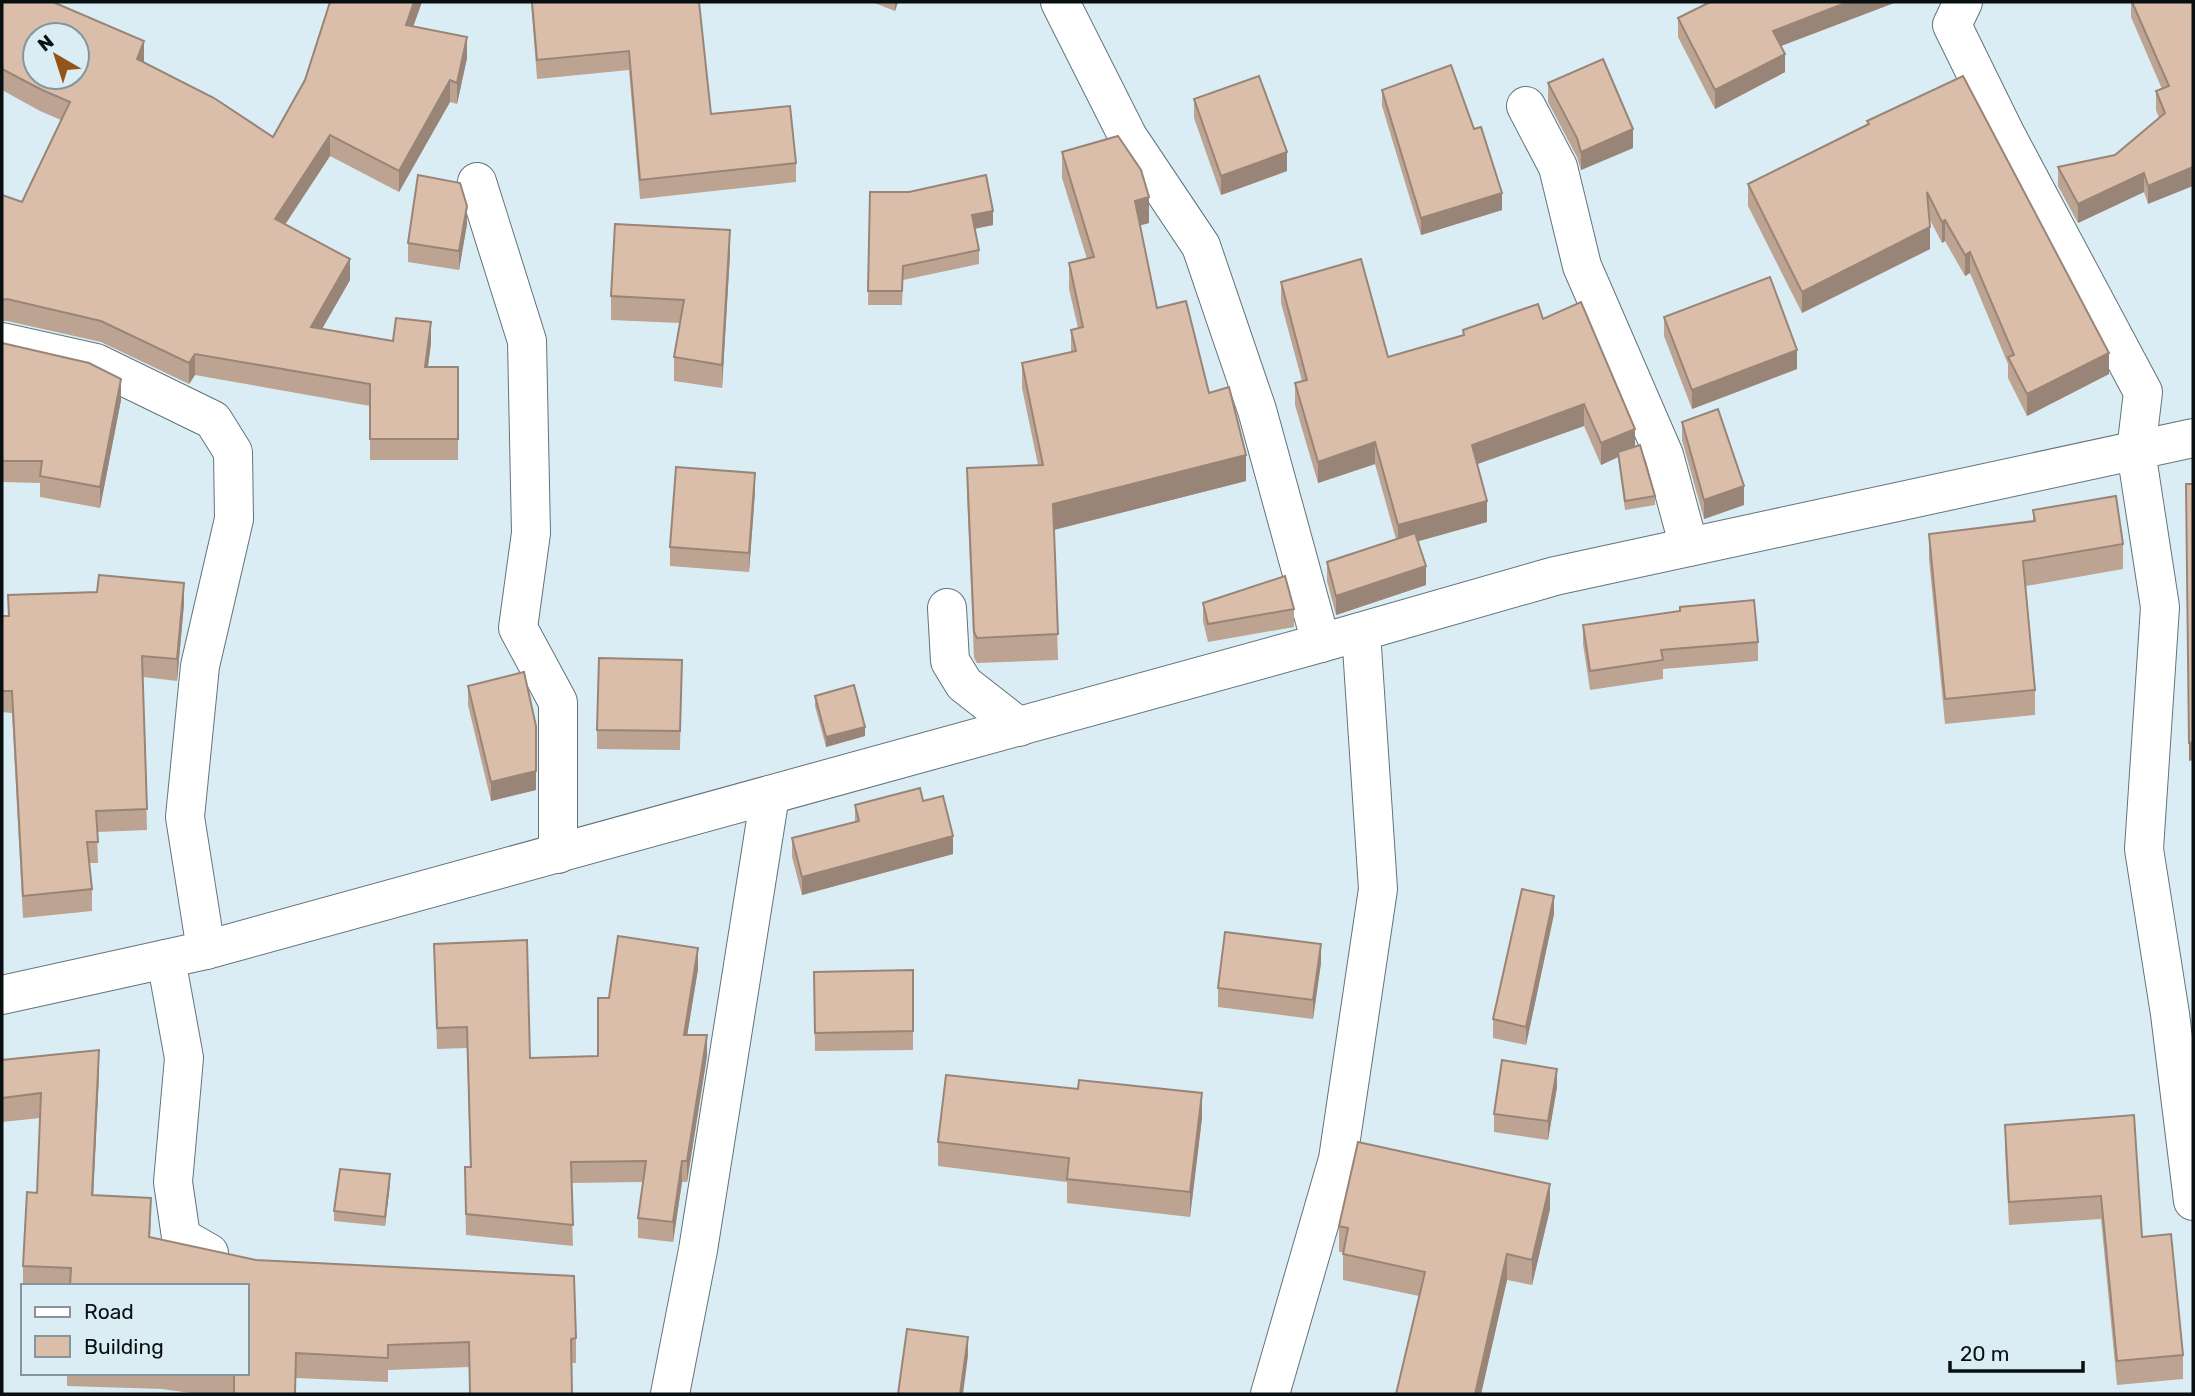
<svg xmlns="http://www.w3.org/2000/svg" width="2195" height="1396" viewBox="0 0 2195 1396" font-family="Rubik,sans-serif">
  <rect width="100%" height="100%" fill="#daedf5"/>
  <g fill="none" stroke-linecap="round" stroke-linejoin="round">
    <defs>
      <g id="street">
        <polyline points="1060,2 1128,137 1201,246 1257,410 1321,643"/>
        <polyline points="1963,2 1952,25 2006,135 2143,392 2136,451 2160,607 2144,849 2170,1014 2193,1201"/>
        <polyline points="1526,106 1558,167 1582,266 1664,455 1689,547"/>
        <polyline points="477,182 527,341 531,533 518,628 558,702 558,854"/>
        <polyline points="2,342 96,363 213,420 233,452 234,519 200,666 185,817 206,950"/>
        <polyline points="947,608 950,661 964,684 1019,727"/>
        <polyline points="166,959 184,1058 173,1182 181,1237 209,1253"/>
        <polyline points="2,995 206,950 1321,643 1555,576 2193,438"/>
        <polyline points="670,1394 698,1250 770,795"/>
        <polyline points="1270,1394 1338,1159 1378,889 1361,632"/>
      </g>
    </defs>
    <use href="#street" stroke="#63737a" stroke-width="40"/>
    <use href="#street" stroke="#fff" stroke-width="38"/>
  </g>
  <g fill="#bca392">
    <polygon points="2,2 144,62 273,137 305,80 330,2 422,2 413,27 467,58 457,104 450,102 399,192 330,156 285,224 350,280 322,329 393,341 431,343 428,367 458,367 458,460 370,460 370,406 195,375 189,384 101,342 7,321 2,321 2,195 22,202 61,120 40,111 2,90"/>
    <polygon points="531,2 699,2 711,114 796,163 796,182 640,199 629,70 537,79"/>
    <polygon points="872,2 898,2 895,11"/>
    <polygon points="1894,2 1894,3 1781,46 1785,72 1715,109 1678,37 1678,18"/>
    <polygon points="2131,2 2193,2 2148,204 2144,192 2078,223 2058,186 2058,167 2115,155 2159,118 2156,110 2156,91 2162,89 2131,17"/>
    <polygon points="1548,83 1633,148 1581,170 1577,157 1548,102"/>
    <polygon points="1382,90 1502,210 1421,235 1382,106"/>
    <polygon points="1194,99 1287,171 1221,195 1194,118"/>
    <polygon points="1867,121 2109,374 2027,416 2008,378 2008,364 1970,273 1965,276 1945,241 1942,243 1929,218 1930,249 1802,313 1748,206 1748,184 1867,124"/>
    <polygon points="1062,152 1149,223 1140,225 1157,308 1209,393 1246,481 1054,530 1058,660 977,663 974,658 967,494 967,468 1038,465 1022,388 1022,363 1071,352 1071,330 1078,328 1069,289 1069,263 1087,259 1062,178"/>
    <polygon points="870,192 993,225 975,229 979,250 979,264 903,280 902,305 868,305"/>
    <polygon points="467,224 459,270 408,262 408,243"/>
    <polygon points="730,254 722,388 674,381 674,357 680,323 611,320 611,296"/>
    <polygon points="1281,282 1388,357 1463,336 1463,330 1543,319 1635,447 1655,496 1655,505 1625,510 1618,457 1601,465 1584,426 1477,464 1487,522 1417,541 1426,585 1336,615 1327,581 1327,562 1396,539 1375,464 1318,483 1295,405 1295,383 1302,381 1281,303"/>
    <polygon points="1664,317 1797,369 1692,409 1664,336"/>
    <polygon points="2,343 121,400 100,508 40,497 40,483 2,482"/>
    <polygon points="1682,422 1744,505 1704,519 1682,440"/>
    <polygon points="755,492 749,572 670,566 670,547"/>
    <polygon points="2033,510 2123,544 2123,569 2026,586 2035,690 2035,715 1945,724 1929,559 1929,534 2033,521"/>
    <polygon points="8,595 184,604 177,681 143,677 147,830 97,832 98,863 89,863 92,889 92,911 23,918 12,713 2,712 2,616 8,616"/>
    <polygon points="1203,603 1294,609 1294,627 1208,642 1203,621"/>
    <polygon points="1583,625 1758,642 1758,661 1663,669 1663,679 1590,690 1583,644"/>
    <polygon points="682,660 680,750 597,749 597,730"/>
    <polygon points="468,686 536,790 491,801 468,705"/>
    <polygon points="815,696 865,736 826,747 815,706"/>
    <polygon points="923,801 953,854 802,895 792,857 792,838 855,822 855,805"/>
    <polygon points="1554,914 1526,1045 1493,1038 1493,1019"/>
    <polygon points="434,944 530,1058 598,1056 609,998 698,969 687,1035 707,1056 687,1182 682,1182 673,1242 638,1238 638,1218 643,1182 571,1183 573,1246 466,1235 465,1188 470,1167 467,1048 437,1049"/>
    <polygon points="1321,963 1313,1019 1218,1007 1218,988"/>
    <polygon points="913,970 913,1050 815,1051 814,972"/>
    <polygon points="2,1060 99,1074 93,1195 151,1222 150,1237 576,1338 576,1363 571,1363 572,1394 470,1394 469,1367 388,1370 388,1382 296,1378 296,1394 198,1394 162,1389 67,1386 67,1373 247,1373 247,1286 23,1286 23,1290 23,1266 37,1193 40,1118 2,1122"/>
    <polygon points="1557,1087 1548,1140 1494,1132 1494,1114"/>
    <polygon points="2134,1115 2142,1237 2183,1355 2183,1379 2117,1385 2101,1219 2009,1225 2005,1148 2005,1125"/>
    <polygon points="1202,1118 1190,1217 1067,1203 1067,1182 938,1166 938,1142"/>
    <polygon points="390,1184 385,1226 334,1221 334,1211"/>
    <polygon points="1550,1209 1532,1285 1507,1280 1481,1394 1396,1394 1419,1296 1343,1280 1343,1252 1339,1252 1339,1226"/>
  </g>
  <g fill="#998577">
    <polygon points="414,2 422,2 406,46 406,25"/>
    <polygon points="895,2 898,2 895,11"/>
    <polygon points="1848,2 1894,2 1894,3 1773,49 1773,31"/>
    <polygon points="467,37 467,58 457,104 457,83"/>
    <polygon points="144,41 144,62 137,80 137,59"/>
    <polygon points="1785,54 1785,72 1715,109 1715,90"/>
    <polygon points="450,80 450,102 399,192 399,171"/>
    <polygon points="1633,129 1633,148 1581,170 1581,152"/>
    <polygon points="330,135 330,156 275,240 275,219"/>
    <polygon points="1287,152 1287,171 1221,195 1221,176"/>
    <polygon points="2193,167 2193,186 2148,204 2148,186"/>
    <polygon points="2144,173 2144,192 2078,223 2078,204"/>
    <polygon points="1502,193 1502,210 1421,235 1421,218"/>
    <polygon points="1149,197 1149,223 1135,227 1135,201"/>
    <polygon points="467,206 467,224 459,270 459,251"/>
    <polygon points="993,211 993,225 972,229 972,215"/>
    <polygon points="1945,220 1945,241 1942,243 1942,222"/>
    <polygon points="1930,227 1930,249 1802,313 1802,292"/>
    <polygon points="730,230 730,254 722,388 722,365"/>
    <polygon points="1970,252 1970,273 1965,276 1965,255"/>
    <polygon points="350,259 350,280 311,348 311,327"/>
    <polygon points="431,322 431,343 425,388 425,367"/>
    <polygon points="1797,350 1797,369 1692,409 1692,390"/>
    <polygon points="2109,353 2109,374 2027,416 2027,394"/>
    <polygon points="195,354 195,375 189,384 189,363"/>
    <polygon points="121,379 121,400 100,508 100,487"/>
    <polygon points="1584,404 1584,426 1472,466 1472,445"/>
    <polygon points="1635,429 1635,450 1618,452 1618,457 1601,465 1601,443"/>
    <polygon points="1375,442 1375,464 1318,483 1318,462"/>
    <polygon points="1246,455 1246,481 1053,530 1053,504"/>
    <polygon points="755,473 755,492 749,572 749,553"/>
    <polygon points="1744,486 1744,505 1704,519 1704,500"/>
    <polygon points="1487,501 1487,522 1398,547 1398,525"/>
    <polygon points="1426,566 1426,585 1336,615 1336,596"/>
    <polygon points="184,583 184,604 177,681 177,659"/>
    <polygon points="865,727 865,736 826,747 826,737"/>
    <polygon points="2193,742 2193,760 2189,761 2189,743"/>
    <polygon points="536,771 536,790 491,801 491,782"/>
    <polygon points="953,836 953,854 802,895 802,877"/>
    <polygon points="1554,896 1554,914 1526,1045 1526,1027"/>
    <polygon points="1321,944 1321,963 1313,1019 1313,1000"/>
    <polygon points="698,948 698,969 684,1055 684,1035"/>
    <polygon points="707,1035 707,1056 687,1182 687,1161"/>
    <polygon points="99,1050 99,1074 92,1220 92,1195"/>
    <polygon points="1557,1069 1557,1087 1548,1140 1548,1121"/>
    <polygon points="1202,1093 1202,1118 1190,1217 1190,1192"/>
    <polygon points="682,1161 682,1182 673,1242 673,1222"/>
    <polygon points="390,1174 390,1184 385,1226 385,1217"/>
    <polygon points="1550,1184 1550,1209 1532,1285 1532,1260"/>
    <polygon points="1507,1254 1507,1280 1481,1394 1475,1394"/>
    <polygon points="968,1337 968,1356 963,1394 960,1394"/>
  </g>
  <g fill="#dbbeaa" stroke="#998577" stroke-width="2" fill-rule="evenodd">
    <path d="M 2,2 L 53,2 L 144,41 L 137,59 L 214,98 L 273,137 L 305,80 L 330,2 L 414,2 L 406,25 L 467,37 L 457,83 L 450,80 L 399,171 L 330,135 L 275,219 L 350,259 L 311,327 L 393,341 L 396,318 L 431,322 L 425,367 L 458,367 L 458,439 L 370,439 L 370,384 L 195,354 L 189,363 L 101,321 L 7,299 L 2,300 L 2,195 L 22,202 L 70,102 L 40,89 L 2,69 ZM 35,35 L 77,35 L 77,77 L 35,77 Z"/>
    <polygon points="532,2 699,2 711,114 790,106 796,163 640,180 629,51 537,60"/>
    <polygon points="1710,2 1848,2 1773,31 1785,54 1715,90 1678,18"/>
    <polygon points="2132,2 2193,2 2193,167 2148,186 2144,173 2078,204 2058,167 2115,155 2165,113 2156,91 2169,86"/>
    <polygon points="1603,59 1633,129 1581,152 1577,138 1548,83"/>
    <polygon points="1451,65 1474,129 1481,127 1502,193 1421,218 1382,90"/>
    <polygon points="1259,76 1287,152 1221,176 1194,99"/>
    <polygon points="1963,76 2109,353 2027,394 2008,357 2014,355 1970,252 1965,255 1945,220 1942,222 1927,192 1930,227 1802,292 1748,184 1869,124 1867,121"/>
    <polygon points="1118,136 1141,170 1149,197 1135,201 1157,308 1186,301 1209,393 1229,387 1246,455 1053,504 1058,634 977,638 974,632 967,468 1043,465 1022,363 1076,351 1071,330 1083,327 1069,263 1094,257 1062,152"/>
    <polygon points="418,175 460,183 467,206 459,251 408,243"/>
    <polygon points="986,175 993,211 972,215 979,250 903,266 902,291 868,291 870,192 909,192"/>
    <polygon points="615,224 730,230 722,365 674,357 684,300 611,296"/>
    <polygon points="1361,259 1388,357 1464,335 1463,330 1538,304 1543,319 1581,302 1635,429 1601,443 1584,404 1472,445 1487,501 1398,525 1375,442 1318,462 1295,383 1307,380 1281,282"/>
    <polygon points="1770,277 1797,350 1692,390 1664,317"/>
    <polygon points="2,343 89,363 121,379 100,487 40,476 42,461 2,461"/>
    <polygon points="1718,409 1744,486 1704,500 1682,422"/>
    <polygon points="1640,445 1655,496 1625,501 1618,452"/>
    <polygon points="676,467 755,473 749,553 670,547"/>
    <polygon points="2186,484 2193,484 2193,742 2189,743"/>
    <polygon points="2116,496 2123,544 2023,561 2035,690 1945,699 1929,534 2035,521 2033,510"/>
    <polygon points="1415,533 1426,566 1336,596 1327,562"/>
    <polygon points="99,575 184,583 177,659 142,656 147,809 96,811 98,842 87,842 92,889 23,896 12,691 2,691 2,616 9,616 8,595 97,592"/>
    <polygon points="1285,576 1294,609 1208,624 1203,603"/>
    <polygon points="1754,600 1758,642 1661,650 1663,660 1590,671 1583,625 1680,611 1680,607"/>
    <polygon points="599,658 682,660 680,731 597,730"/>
    <polygon points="524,672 536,726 536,771 491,782 468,686"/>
    <polygon points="854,685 865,727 826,737 815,696"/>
    <polygon points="920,788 923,801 943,796 953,836 802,877 792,838 859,821 855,805"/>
    <polygon points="1522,889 1554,896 1526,1027 1493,1019"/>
    <polygon points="1225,932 1321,944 1313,1000 1218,988"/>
    <polygon points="618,936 698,948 684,1035 707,1035 687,1161 682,1161 673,1222 638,1218 646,1161 571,1162 573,1225 466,1214 465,1167 471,1167 467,1027 437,1028 434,944 527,940 530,1058 598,1056 598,998 609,998"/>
    <polygon points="913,970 913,1031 815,1033 814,972"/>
    <polygon points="99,1050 92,1195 151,1198 149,1237 256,1260 574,1276 576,1338 571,1339 572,1394 470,1394 469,1342 388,1345 388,1358 296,1353 295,1394 234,1394 234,1375 221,1373 247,1373 247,1286 70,1286 71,1268 23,1266 27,1192 37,1193 41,1093 2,1098 2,1060"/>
    <polygon points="1502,1060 1557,1069 1548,1121 1494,1114"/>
    <polygon points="946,1075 1078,1089 1079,1080 1202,1093 1190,1192 1067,1179 1069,1158 938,1142"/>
    <polygon points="2134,1115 2142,1237 2171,1234 2183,1355 2117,1361 2101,1196 2009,1202 2005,1125"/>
    <polygon points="1358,1142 1550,1184 1532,1260 1507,1254 1475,1394 1396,1394 1425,1272 1343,1254 1348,1228 1339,1226"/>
    <polygon points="340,1169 390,1174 385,1217 334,1211"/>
    <polygon points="907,1329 968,1337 960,1394 898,1394"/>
  </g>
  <rect width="2195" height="1396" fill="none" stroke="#091012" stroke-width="7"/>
  <rect x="21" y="1284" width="228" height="91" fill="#daedf5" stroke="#86959a" stroke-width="2"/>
  <rect x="35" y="1307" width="35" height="10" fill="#ffffff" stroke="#86959a" stroke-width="2"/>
  <text x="84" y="1319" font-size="21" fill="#091012">Road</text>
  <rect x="35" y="1336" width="35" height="21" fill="#dbbeaa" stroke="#86959a" stroke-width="2"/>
  <text x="84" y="1354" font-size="21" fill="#091012">Building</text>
  <g transform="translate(56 56) rotate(321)"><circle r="33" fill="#daedf5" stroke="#86959a" stroke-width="2"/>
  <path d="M0-5L12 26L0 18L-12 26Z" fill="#93541b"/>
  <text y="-10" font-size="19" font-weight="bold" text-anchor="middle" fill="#091012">N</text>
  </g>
  <path d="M1950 1361v10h133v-10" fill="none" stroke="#091012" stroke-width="3.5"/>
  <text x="1960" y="1361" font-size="21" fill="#091012" stroke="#daedf5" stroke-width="5" paint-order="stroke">20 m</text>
</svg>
